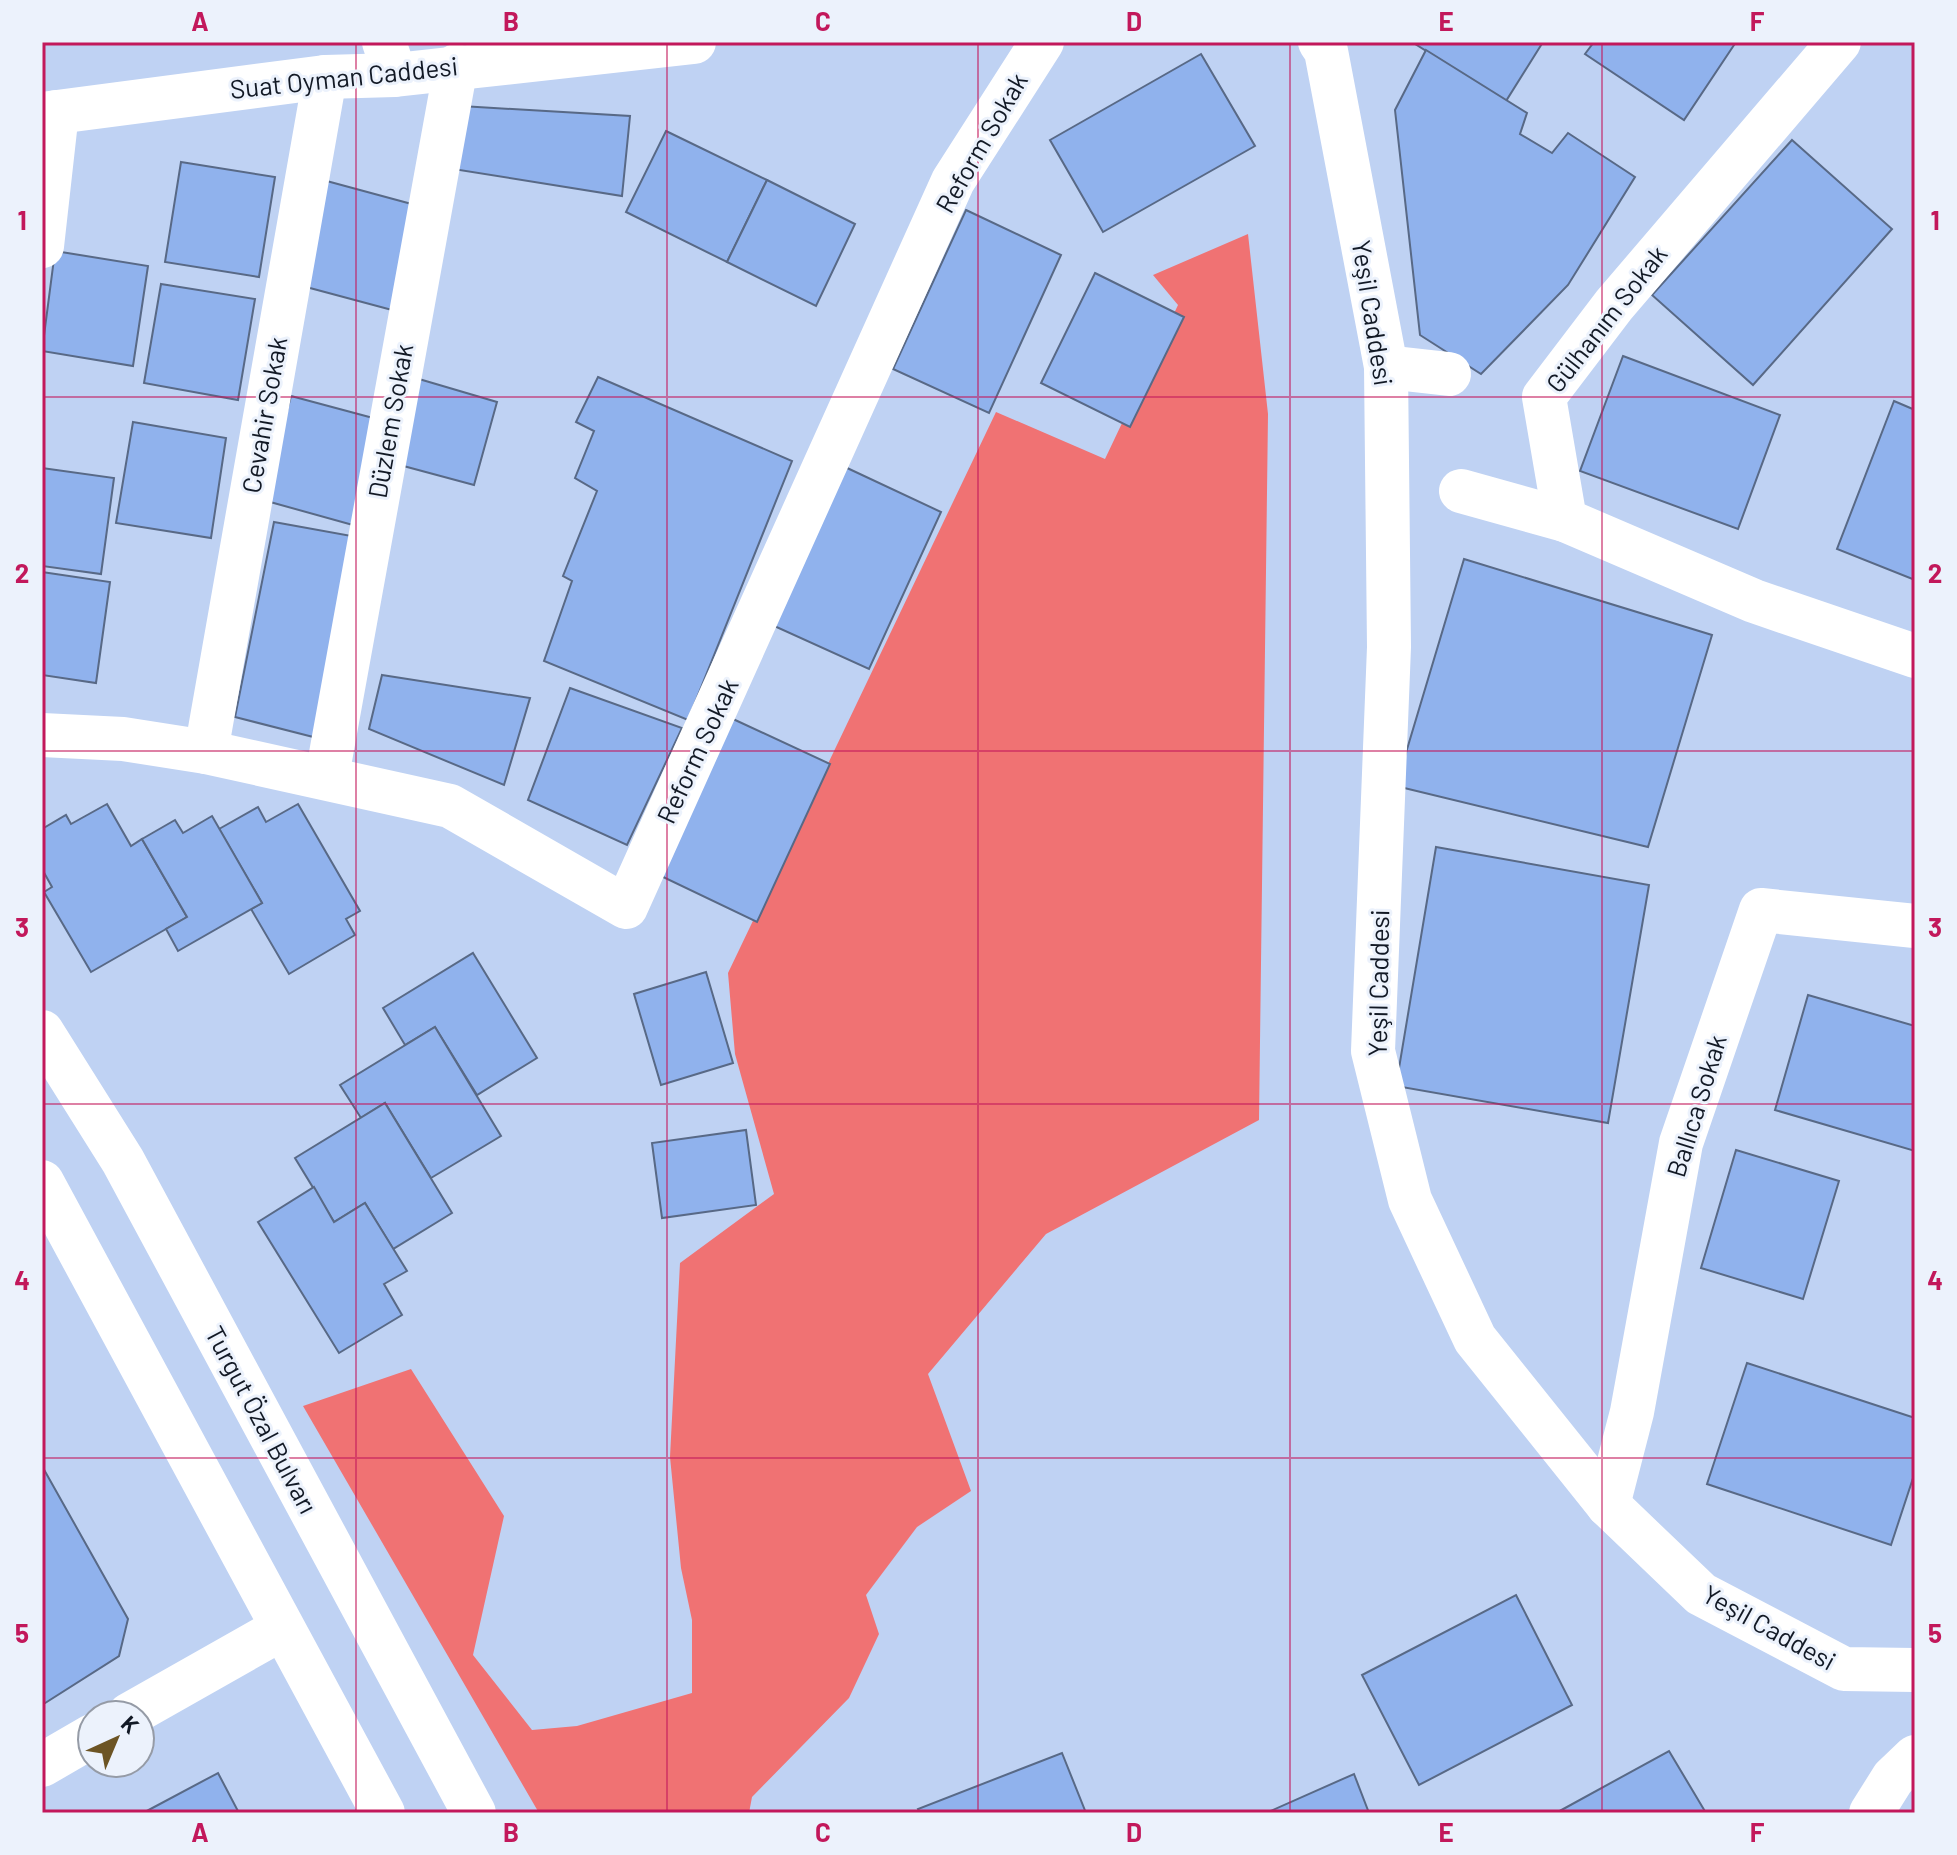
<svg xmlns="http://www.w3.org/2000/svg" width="1957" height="1855" viewBox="0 0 1957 1855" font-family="Barlow,sans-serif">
  <rect width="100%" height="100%" fill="#bfd2f3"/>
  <polygon fill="#f07273" points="1248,234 1268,414 1259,1120 1046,1234 928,1374 971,1491 917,1527 866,1595 879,1634 849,1698 752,1797 749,1813 539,1813 303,1406 411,1369 504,1516 473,1655 532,1730 577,1726 692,1693 692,1620 681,1568 670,1457 680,1263 774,1194 735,1054 728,973 996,412 1105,459 1178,305 1153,275"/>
  <g fill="#90b2ed" stroke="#586986" stroke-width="2">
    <polygon points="1412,42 1543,42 1506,101"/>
    <polygon points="1594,42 1736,42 1684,120 1585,54"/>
    <polygon points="1426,50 1527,113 1520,134 1552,153 1568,133 1635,177 1568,285 1481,374 1420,335 1395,110"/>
    <polygon points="1201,54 1255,146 1103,232 1050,140"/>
    <polygon points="461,106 630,116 622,196 453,169"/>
    <polygon points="666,131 767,180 727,262 626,212"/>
    <polygon points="1792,140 1892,229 1753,385 1652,295"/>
    <polygon points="181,162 275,177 259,277 165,262"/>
    <polygon points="323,180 419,206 392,310 295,284"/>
    <polygon points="767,180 855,224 816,306 727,262"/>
    <polygon points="966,210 1061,255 989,413 893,369"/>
    <polygon points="55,251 148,266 133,366 42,351"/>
    <polygon points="1095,273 1184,317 1130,427 1041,383"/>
    <polygon points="161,284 255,299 238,400 144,383"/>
    <polygon points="1623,356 1780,415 1738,529 1580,471"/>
    <polygon points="598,377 792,461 688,720 544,661 572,581 563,576 597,491 575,478 594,431 576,422"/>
    <polygon points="419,379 497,402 474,485 396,464"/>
    <polygon points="291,396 388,422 360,527 263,500"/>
    <polygon points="1894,401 1915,410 1915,580 1837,549"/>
    <polygon points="133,422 226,438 211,538 116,523"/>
    <polygon points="845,467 941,512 869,669 772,625"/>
    <polygon points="42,468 114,478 101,574 42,566"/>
    <polygon points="274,522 357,537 321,739 235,717"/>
    <polygon points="1464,559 1712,635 1648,847 1396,786"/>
    <polygon points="42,572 110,582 96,683 42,675"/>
    <polygon points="382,675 530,698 504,785 369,729"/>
    <polygon points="570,688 682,728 627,845 528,800"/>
    <polygon points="733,719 830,764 757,922 661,876"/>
    <polygon points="107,804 131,846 142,839 187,917 91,972 44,892 52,887 42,869 42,829 66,815 71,824"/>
    <polygon points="298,804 360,911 346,919 355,935 289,974 251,909 262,903 219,829 258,807 266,822"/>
    <polygon points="212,816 262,903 178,951 166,929 187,917 142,839 175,820 183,833"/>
    <polygon points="1436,847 1649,885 1608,1123 1396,1086"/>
    <polygon points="473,953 537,1058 477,1095 435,1027 405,1045 383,1008"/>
    <polygon points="706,972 733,1063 661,1085 634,994"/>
    <polygon points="1808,995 1915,1026 1915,1151 1775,1110"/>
    <polygon points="435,1027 501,1136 431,1178 385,1103 361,1118 340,1085"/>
    <polygon points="385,1103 452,1213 393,1249 365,1203 334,1222 295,1158"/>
    <polygon points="746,1130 756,1205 662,1218 652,1143"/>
    <polygon points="1736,1150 1839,1181 1803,1299 1701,1268"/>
    <polygon points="314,1187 334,1222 365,1203 407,1271 384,1284 402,1315 339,1353 258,1222"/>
    <polygon points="1747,1363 1915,1418 1915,1472 1891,1545 1707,1484"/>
    <polygon points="42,1466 128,1619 119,1656 42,1705"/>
    <polygon points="1516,1595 1572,1705 1419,1785 1362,1675"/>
    <polygon points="1669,1751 1706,1813 1556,1813"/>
    <polygon points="1062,1753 1086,1813 920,1813 918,1809"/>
    <polygon points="218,1773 239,1813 143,1813"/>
    <polygon points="1354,1774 1369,1813 1266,1813"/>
  </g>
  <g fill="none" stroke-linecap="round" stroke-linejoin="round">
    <g stroke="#fff" stroke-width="44">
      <polyline points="1386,367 1449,374"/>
      <polyline points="1461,491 1565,520"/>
    </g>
    <g stroke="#fff" stroke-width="44">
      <polyline points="384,42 395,75"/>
      <polyline points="1839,42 1614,305 1544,397 1565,520 1754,601 1915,656"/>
      <polyline points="42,246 57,112"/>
      <polyline points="42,735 123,739 206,752 450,806 626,907 953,181 1042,42"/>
      <polyline points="206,752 325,77"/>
      <polyline points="327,776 456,66"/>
      <polyline points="1608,1505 1632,1412 1681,1143 1761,910 1915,926"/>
      <polyline points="129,1715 281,1629"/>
      <polyline points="42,1765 92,1736"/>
      <polyline points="1871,1813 1893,1778 1915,1757"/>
    </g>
    <g stroke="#fff" stroke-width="44">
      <polyline points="1320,42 1326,51 1386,367 1389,647 1373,1051 1410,1200 1475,1339 1608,1505 1701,1594 1844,1669 1915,1670"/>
      <polyline points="42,114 325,77 395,75 694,42"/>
      <polyline points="42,1032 123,1161 474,1813"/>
      <polyline points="42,1182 383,1813"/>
    </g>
  </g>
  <path fill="none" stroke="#c2185b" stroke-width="2" stroke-opacity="0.55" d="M 356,42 L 356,1813M 667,42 L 667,1813M 978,42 L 978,1813M 1290,42 L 1290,1813M 1602,42 L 1602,1813M 42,397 L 1915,397M 42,751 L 1915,751M 42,1104 L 1915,1104M 42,1458 L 1915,1458"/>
  <g text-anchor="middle" stroke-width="6" stroke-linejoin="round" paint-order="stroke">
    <g font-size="26" fill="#121925" stroke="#ecf2fc">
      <text transform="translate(344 78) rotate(-6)" y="9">Suat Oyman Caddesi</text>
      <text transform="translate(982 143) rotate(-60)" y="9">Reform Sokak</text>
      <text transform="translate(1372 313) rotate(81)" y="9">Yeşil Caddesi</text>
      <text transform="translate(1607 319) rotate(-52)" y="9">Gülhanım Sokak</text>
      <text transform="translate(265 415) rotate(-80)" y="9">Cevahir Sokak</text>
      <text transform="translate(391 421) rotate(-80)" y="9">Düzlem Sokak</text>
      <text transform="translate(698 751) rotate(-65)" y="9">Reform Sokak</text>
      <text transform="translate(1379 983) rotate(-89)" y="9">Yeşil Caddesi</text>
      <text transform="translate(1697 1106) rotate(-73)" y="9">Ballıca Sokak</text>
      <text transform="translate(261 1420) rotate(62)" y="9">Turgut Özal Bulvarı</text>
      <text transform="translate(1769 1628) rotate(29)" y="9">Yeşil Caddesi</text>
    </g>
  </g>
  <rect width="1957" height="1855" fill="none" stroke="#ecf2fc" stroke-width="88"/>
  <g transform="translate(116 1739) rotate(44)"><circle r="38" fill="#ecf2fc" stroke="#959ba6" stroke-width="2"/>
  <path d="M0-6L14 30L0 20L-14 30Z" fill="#6c5424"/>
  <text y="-12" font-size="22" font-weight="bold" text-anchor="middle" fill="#121925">K</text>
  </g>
  <rect x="44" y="44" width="1869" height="1767" fill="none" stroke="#c2185b" stroke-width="3"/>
  <g font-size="26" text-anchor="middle" font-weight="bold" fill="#c2185b">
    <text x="200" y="31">A</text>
    <text x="511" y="31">B</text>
    <text x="823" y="31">C</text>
    <text x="1134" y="31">D</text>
    <text x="1446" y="31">E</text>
    <text x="1757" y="31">F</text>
    <text x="22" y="230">1</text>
    <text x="1935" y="230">1</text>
    <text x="22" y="583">2</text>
    <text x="1935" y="583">2</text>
    <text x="22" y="937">3</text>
    <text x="1935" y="937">3</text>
    <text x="22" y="1290">4</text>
    <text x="1935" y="1290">4</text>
    <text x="22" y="1643">5</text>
    <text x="1935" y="1643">5</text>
    <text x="200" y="1842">A</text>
    <text x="511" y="1842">B</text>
    <text x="823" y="1842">C</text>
    <text x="1134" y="1842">D</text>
    <text x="1446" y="1842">E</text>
    <text x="1757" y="1842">F</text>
  </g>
</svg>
